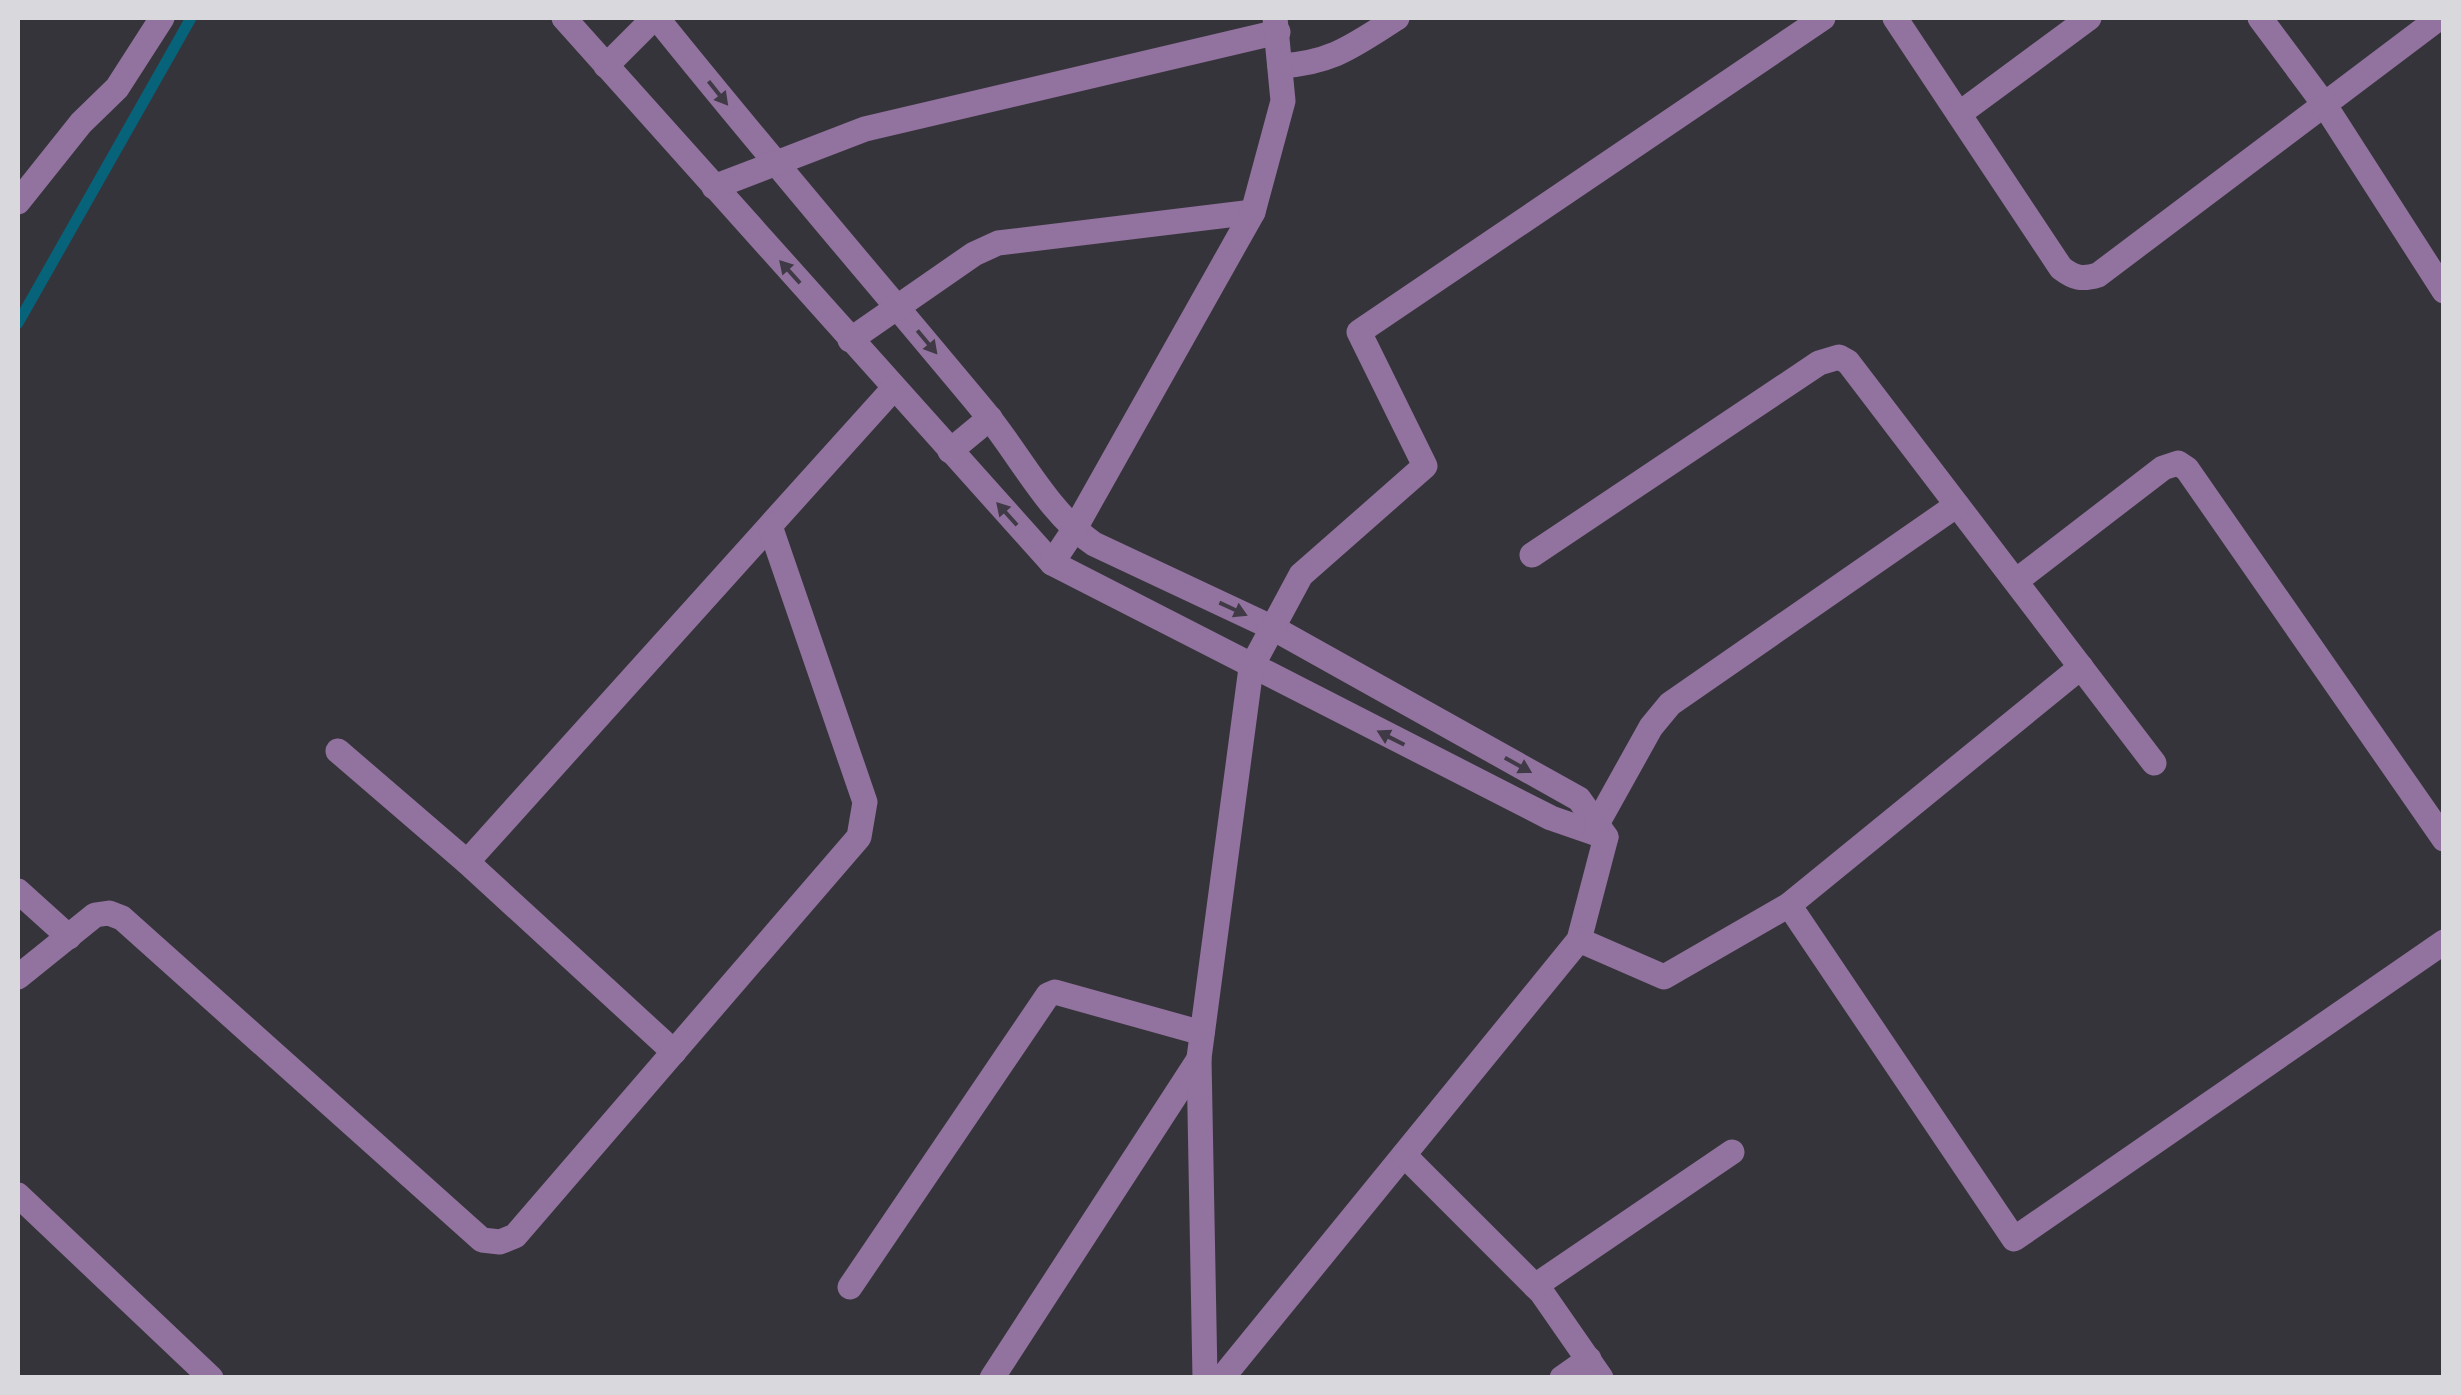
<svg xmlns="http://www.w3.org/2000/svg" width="2461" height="1395" viewBox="0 0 2461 1395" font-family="'Source Serif 4',serif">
  <rect width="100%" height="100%" fill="#36343b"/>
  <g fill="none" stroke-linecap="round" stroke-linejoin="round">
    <polyline stroke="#066379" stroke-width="11" points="18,323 191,18"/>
    <g stroke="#92729e" stroke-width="25">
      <polyline points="564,18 1052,563 1551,818 1606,837"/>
      <path d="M 657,18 C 763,150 874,279 983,410 C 1019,453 1047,512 1094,544 L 1273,628 L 1579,799 L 1606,837 L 1579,940 L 1222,1378"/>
      <path d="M 1895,18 L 2061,268 C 2074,278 2082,280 2098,275 L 2439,18"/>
      <polyline points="2260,18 2324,104 2444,291"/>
      <polyline points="606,66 654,18"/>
      <path d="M 1280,66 C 1333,63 1354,45 1397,18"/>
      <polyline points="1959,114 2089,18"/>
      <polyline points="714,187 865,129 1278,32"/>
      <polyline points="18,202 81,123 117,88 162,18"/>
      <polyline points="850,340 974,254 998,243 1253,212"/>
      <polyline points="950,451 990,418"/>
      <polyline points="1532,555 1819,363 1839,357 1848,362 2154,763"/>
      <polyline points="1052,563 1074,530 1253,212 1283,101 1275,18"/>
      <polyline points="2016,581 2163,468 2178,463 2187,469 2444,839"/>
      <polyline points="338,751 467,862 674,1052"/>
      <polyline points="1597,824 1651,727 1670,704 1957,505"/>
      <polyline points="467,862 894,388"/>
      <polyline points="18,891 69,937"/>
      <polyline points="1789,905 2081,667"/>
      <polyline points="1579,940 1664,977 1789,905 2014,1239 2444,942"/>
      <polyline points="18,977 95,915 109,913 122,918 482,1240 500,1242 515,1236 859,837 865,802 770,526"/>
      <polyline points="1404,1155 1542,1293 1601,1378"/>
      <polyline points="18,1195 211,1378"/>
      <polyline points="1535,1286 1732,1152"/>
      <polyline points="850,1287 1048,995 1055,992 1202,1033"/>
      <polyline points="992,1378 1199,1059"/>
      <polyline points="1205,1378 1199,1058 1251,668 1301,575 1425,466 1359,332 1823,18"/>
      <polyline points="1562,1378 1589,1359"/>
    </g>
  </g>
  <defs><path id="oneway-solid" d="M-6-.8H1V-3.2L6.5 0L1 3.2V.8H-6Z" transform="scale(2.5)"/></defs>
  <g fill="#3f3a45">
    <use href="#oneway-solid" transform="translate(718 93) rotate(51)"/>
    <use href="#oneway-solid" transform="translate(790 272) rotate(-132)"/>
    <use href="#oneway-solid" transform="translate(927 342) rotate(50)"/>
    <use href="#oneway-solid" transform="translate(1007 514) rotate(-132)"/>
    <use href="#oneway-solid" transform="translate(1233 609) rotate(25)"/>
    <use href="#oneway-solid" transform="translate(1391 738) rotate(-153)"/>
    <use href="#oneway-solid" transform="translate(1518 765) rotate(29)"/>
  </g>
  <rect width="2461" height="1395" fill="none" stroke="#d9d8dc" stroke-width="40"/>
</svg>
